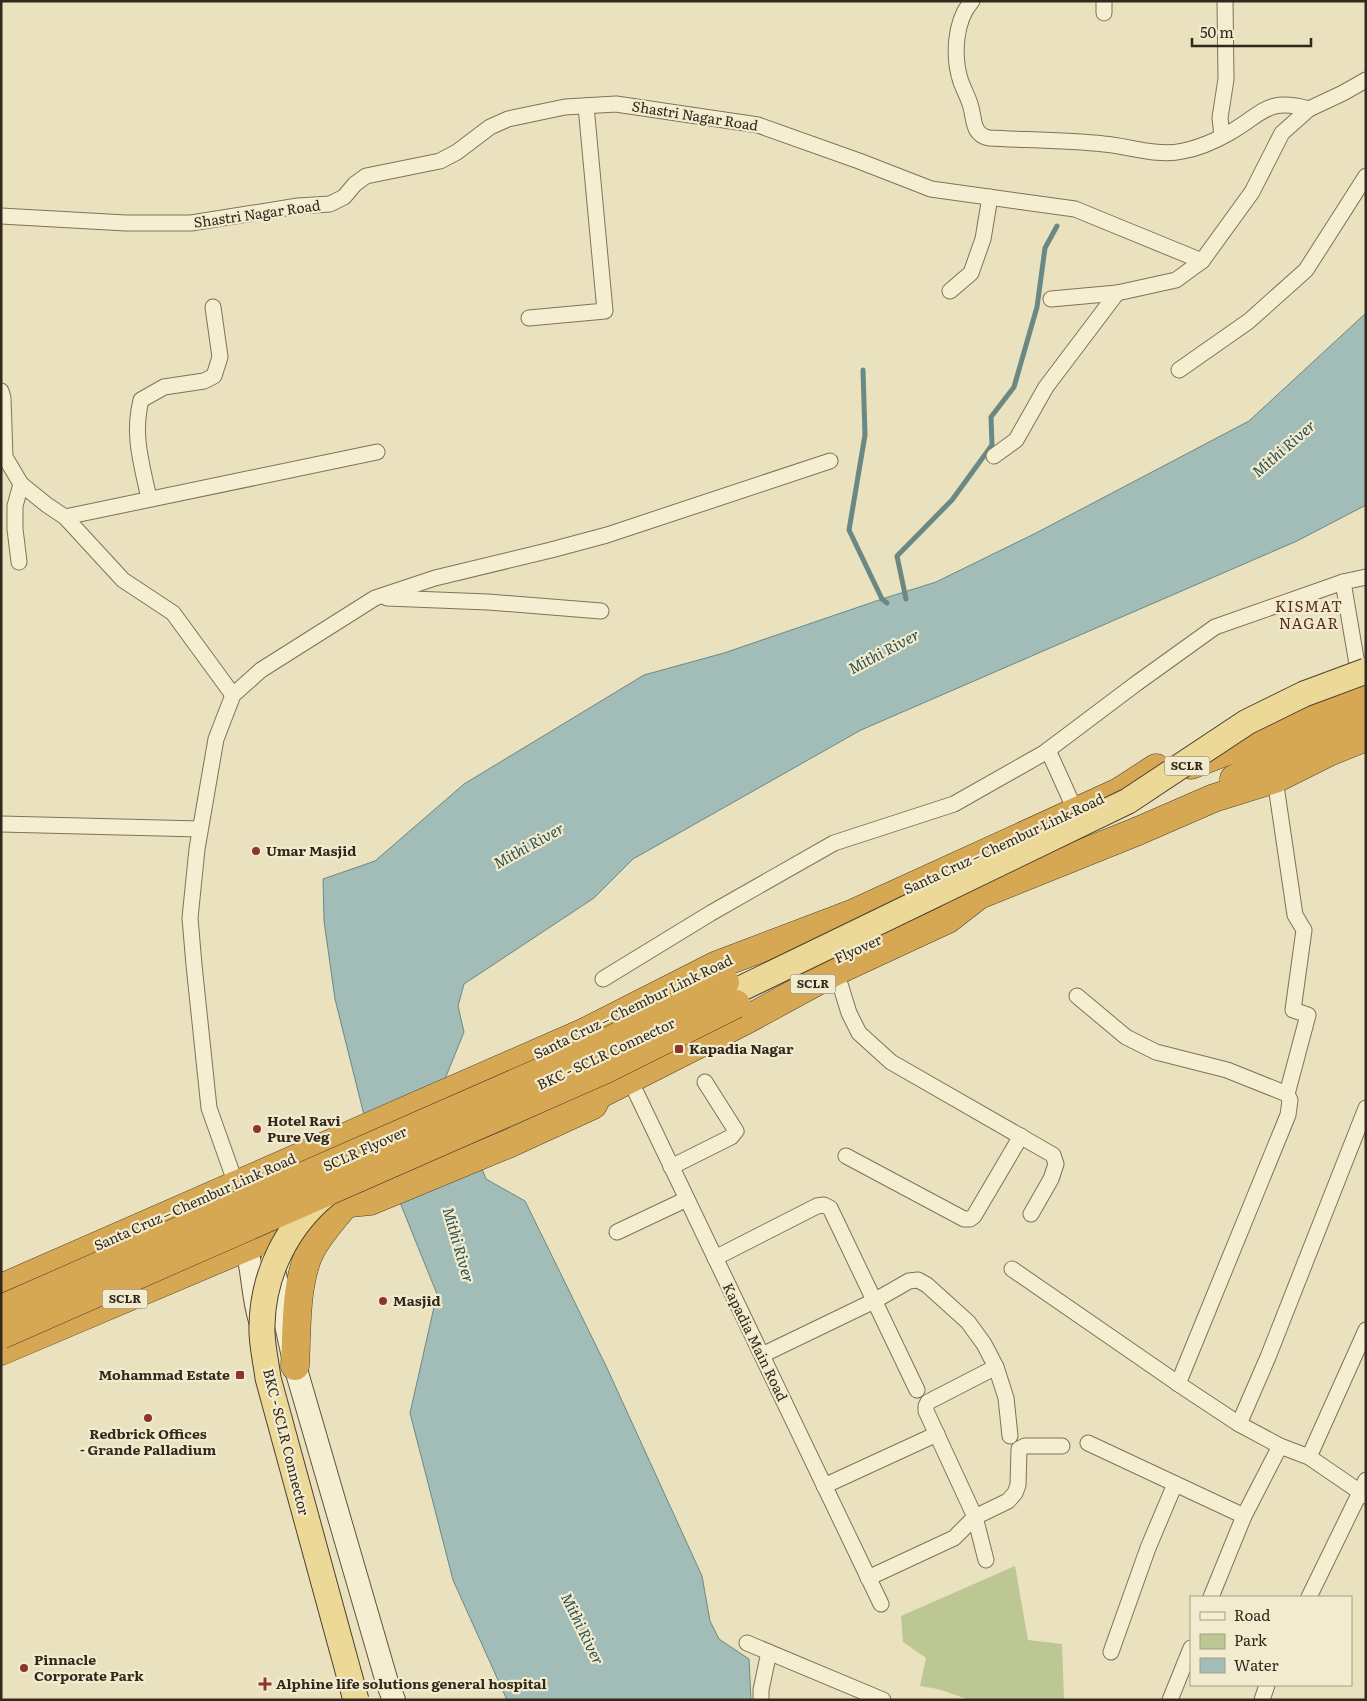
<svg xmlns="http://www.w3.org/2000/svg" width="1367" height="1701" viewBox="0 0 1367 1701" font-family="Literata,serif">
  <rect width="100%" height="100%" fill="#eae1bf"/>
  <polygon fill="#bcc794" points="1015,1566 1028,1640 1062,1644 1064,1700 970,1700 938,1689 920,1686 926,1658 903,1642 901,1616"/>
  <polygon fill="#a2bcb7" stroke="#6a8984" points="1366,313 1366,505 1297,541 861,730 633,859 594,898 464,984 458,1006 464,1032 445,1079 486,1179 525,1201 607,1368 702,1576 710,1621 719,1639 749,1659 751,1700 507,1700 453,1580 410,1413 437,1294 363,1111 335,999 324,921 323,879 375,861 464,784 644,675 724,653 882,599 936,582 1036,533 1249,421"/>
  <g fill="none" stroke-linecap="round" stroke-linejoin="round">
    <g stroke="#6a8984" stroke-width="5">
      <polyline points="863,370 865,435 849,530 882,599 887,603"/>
      <polyline points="906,599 897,556 952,500 992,445 991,417 1014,387 1037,307 1045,248 1057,226"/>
    </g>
    <defs>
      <g id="street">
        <path d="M 972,1 C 954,21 953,58 961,82 C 964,90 968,97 970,104 C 975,118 971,134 989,138 C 1027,140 1066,140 1104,144 C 1129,146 1157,157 1183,151 C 1199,148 1215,141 1229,133 C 1263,114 1266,97 1309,109"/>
        <polyline points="1104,1 1104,13"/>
        <polyline points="1222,136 1220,118 1226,79 1225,1"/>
        <polyline points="1,216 126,223 191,223 298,206 330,204 344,197 355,184 366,176 440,161 457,152 490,127 508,119 565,107 616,104 758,125 859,161 931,189 1075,209 1202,261"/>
        <polyline points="950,291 971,273 983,239 990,197"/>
        <polyline points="1051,299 1117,293 1176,280 1202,261 1252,192 1282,133 1309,109 1343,93 1366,80"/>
        <polyline points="529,318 605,311 586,106"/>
        <polyline points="1179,370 1249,321 1306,270 1366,176"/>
        <polyline points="1,391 3,398 5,457 21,484 47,505 65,517 123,580 173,613 233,695"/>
        <polyline points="994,456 1016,440 1046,387 1117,293"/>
        <path d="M 149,499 C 142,464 132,436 141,400 L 164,387 L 204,381 L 214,376 L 220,357 L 213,307"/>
        <polyline points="65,517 377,452"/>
        <polyline points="19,562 15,529 15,506 21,484"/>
        <polyline points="1343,582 1357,664"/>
        <polyline points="387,598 488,602 601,611"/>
        <polyline points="1048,750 1076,812"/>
        <polyline points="1275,779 1295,915 1304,930 1293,1010 1308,1015 1287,1094"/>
        <polyline points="1,824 200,829"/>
        <polyline points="836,971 849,1013 859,1033 891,1062 1053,1155 1056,1164 1051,1179 1031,1214"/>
        <polyline points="603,979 711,913 834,843 954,804 1044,753 1137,683 1215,627 1343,582 1366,577"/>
        <polyline points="1077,996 1126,1037 1156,1052 1227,1070 1287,1094 1290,1100 1288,1115 1178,1384"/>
        <polyline points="630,1080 881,1604"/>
        <polyline points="846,1156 964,1219 970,1219 974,1216 1021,1136"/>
        <polyline points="671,1167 731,1137 736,1131 705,1082"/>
        <polyline points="232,1173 209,1108 194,965 190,918 197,849 216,739 233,695 261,670 375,598 435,578 551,550 607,535 830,461"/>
        <polyline points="617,1232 687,1199"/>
        <polyline points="715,1258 817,1206 824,1205 830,1208 917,1390"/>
        <polyline points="1012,1269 1186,1389 1239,1424 1280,1446 1309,1457 1366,1496"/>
        <polyline points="762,1355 874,1301 909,1281 918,1280 927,1285 968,1322 984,1344 996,1367 1006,1398 1010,1436"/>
        <polyline points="1239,1424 1268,1357 1366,1108"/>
        <polyline points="1088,1443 1244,1516"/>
        <polyline points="1309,1457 1366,1330"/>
        <polyline points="824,1486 937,1434"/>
        <polyline points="986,1560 975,1517 926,1411 926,1406 928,1402 996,1367"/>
        <polyline points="868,1578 954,1538 975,1517 1008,1501 1015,1493 1018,1485 1019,1449 1025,1446 1062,1446"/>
        <polyline points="1211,1597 1244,1516 1280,1446"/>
        <polyline points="1309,1597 1366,1480"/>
        <polyline points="747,1643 883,1700"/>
        <polyline points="1111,1652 1148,1548 1175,1484"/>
        <polyline points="761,1700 761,1690 769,1652"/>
        <polyline points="1170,1700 1191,1648"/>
        <polyline points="1262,1700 1267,1685"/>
      </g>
      <g id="secondary">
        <path d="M 242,1231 C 253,1260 251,1292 260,1321"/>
        <polyline points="272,1261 295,1366 387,1682 394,1700"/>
      </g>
      <g id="highway">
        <polyline points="1191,765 1256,740 1311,713 1366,691"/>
        <polyline points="1234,779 1321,734 1366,716"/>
        <polyline points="1,1288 585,1032 717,965 854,913 1119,792 1156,768"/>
        <polyline points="1,1351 350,1203 370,1201 508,1144 593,1105 598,1095 744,1021 836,971 948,919 979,895 1138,831 1214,798 1275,779 1329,752 1366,737"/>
        <path d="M 295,1366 C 297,1332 295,1286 309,1254 C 317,1237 331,1221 343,1207"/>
      </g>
    </defs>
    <use href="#street" stroke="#817258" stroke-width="17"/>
    <use href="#secondary" stroke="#63533c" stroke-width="24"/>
    <use href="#highway" stroke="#4f402d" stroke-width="29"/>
    <use href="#street" stroke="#f6eed1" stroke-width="15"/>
    <use href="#secondary" stroke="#f6eed1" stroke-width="22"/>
    <use href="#highway" stroke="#d6a853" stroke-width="28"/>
    <defs>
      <g id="primary-bridge">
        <polyline points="705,1006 1128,801 1247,722 1304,694 1366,671"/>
        <path d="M 326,1194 C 287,1226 263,1274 262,1325 C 261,1342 266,1361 268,1378 L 356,1700"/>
      </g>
      <g id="highway-bridge">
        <polyline points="1,1309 593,1049 725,982"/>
        <polyline points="1,1335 604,1070 736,1004"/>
      </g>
    </defs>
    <use href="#primary-bridge" stroke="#4f402d" stroke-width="27" stroke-linecap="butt"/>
    <use href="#highway-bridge" stroke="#4f402d" stroke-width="29" stroke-linecap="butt"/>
    <use href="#primary-bridge" stroke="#ecd997" stroke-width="25"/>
    <use href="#highway-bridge" stroke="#d6a853" stroke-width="28"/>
  </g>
  <g fill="#8c342d" stroke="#f2ebce" stroke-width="2">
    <circle cx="256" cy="851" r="5"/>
    <rect x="674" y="1044" width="10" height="10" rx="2.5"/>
    <circle cx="257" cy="1129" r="5"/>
    <circle cx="383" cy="1301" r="5"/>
    <rect x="235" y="1370" width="10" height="10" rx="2.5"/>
    <circle cx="148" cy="1418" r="5"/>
    <circle cx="24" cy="1668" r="5"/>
    <path d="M262.5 1676.5h5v5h5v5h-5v5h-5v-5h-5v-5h5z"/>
  </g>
  <g text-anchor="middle" stroke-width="4.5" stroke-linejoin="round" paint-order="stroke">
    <g fill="#f2ebce" stroke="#6c6251" stroke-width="1">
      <rect x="1164.5" y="756.5" width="45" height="19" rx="4"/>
      <rect x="790.5" y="974.5" width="45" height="19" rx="4"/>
      <rect x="102.5" y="1289.5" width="45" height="19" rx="4"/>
    </g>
    <g font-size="12" font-weight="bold" fill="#32281c">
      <text x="1187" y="770">SCLR</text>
      <text x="813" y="988">SCLR</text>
      <text x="125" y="1303">SCLR</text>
    </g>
    <g font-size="14" fill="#32281c" stroke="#f2ebce">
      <text transform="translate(695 116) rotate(9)" y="5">Shastri Nagar Road</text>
      <text transform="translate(257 214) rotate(-8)" y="5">Shastri Nagar Road</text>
      <text transform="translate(1004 844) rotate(-25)" y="5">Santa Cruz – Chembur Link Road</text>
      <text transform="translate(858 949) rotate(-24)" y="5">Flyover</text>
      <text transform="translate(633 1007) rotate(-26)" y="5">Santa Cruz – Chembur Link Road</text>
      <text transform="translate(606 1054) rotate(-25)" y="5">BKC - SCLR Connector</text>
      <text transform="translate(365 1149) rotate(-24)" y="5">SCLR Flyover</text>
      <text transform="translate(195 1202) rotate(-24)" y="5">Santa Cruz – Chembur Link Road</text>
      <text transform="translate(755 1342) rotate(64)" y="5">Kapadia Main Road</text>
      <text transform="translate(286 1442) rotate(76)" y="5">BKC - SCLR Connector</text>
    </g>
    <g font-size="14" font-weight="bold" fill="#32281c" stroke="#f2ebce" text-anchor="start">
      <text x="266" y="856">Umar Masjid</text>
      <text x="689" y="1054">Kapadia Nagar</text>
      <text x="267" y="1126">Hotel Ravi<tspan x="267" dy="16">Pure Veg</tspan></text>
      <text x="393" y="1306">Masjid</text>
      <text x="230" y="1380" text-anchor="end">Mohammad Estate</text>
      <text x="148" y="1439" text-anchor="middle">Redbrick Offices<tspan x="148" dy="16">- Grande Palladium</tspan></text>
      <text x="34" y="1665">Pinnacle<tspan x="34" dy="16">Corporate Park</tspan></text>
      <text x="276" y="1689">Alphine life solutions general hospital</text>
    </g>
    <g font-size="15" font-style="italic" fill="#2c5051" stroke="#f2ebce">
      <text transform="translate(1284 449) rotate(-41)" y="5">Mithi River</text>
      <text transform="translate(884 652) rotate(-28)" y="5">Mithi River</text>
      <text transform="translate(529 846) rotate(-29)" y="5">Mithi River</text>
      <text transform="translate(458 1245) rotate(74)" y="5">Mithi River</text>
      <text transform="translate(582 1629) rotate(64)" y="5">Mithi River</text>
    </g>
    <g font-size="15" letter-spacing="1" fill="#5b311e" stroke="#f2ebce">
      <text x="1309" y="612">KISMAT<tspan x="1309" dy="17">NAGAR</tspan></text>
    </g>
  </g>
  <rect width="1367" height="1701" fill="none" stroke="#32281c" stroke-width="5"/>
  <rect x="1190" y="1596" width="162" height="90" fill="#f2ebce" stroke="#a59d87"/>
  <rect x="1200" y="1612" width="25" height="8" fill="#f6eed1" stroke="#a59d87"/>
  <text x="1234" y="1621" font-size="15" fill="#32281c">Road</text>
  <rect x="1200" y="1634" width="25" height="15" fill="#bcc794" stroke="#a59d87"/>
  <text x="1234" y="1646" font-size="15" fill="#32281c">Park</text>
  <rect x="1200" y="1658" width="25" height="15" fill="#a2bcb7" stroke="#a59d87"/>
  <text x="1234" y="1671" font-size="15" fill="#32281c">Water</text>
  <path d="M1192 38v8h119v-8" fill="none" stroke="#32281c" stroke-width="2.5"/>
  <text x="1200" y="38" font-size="15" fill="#32281c" stroke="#f2ebce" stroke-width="4" paint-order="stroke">50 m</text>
</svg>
